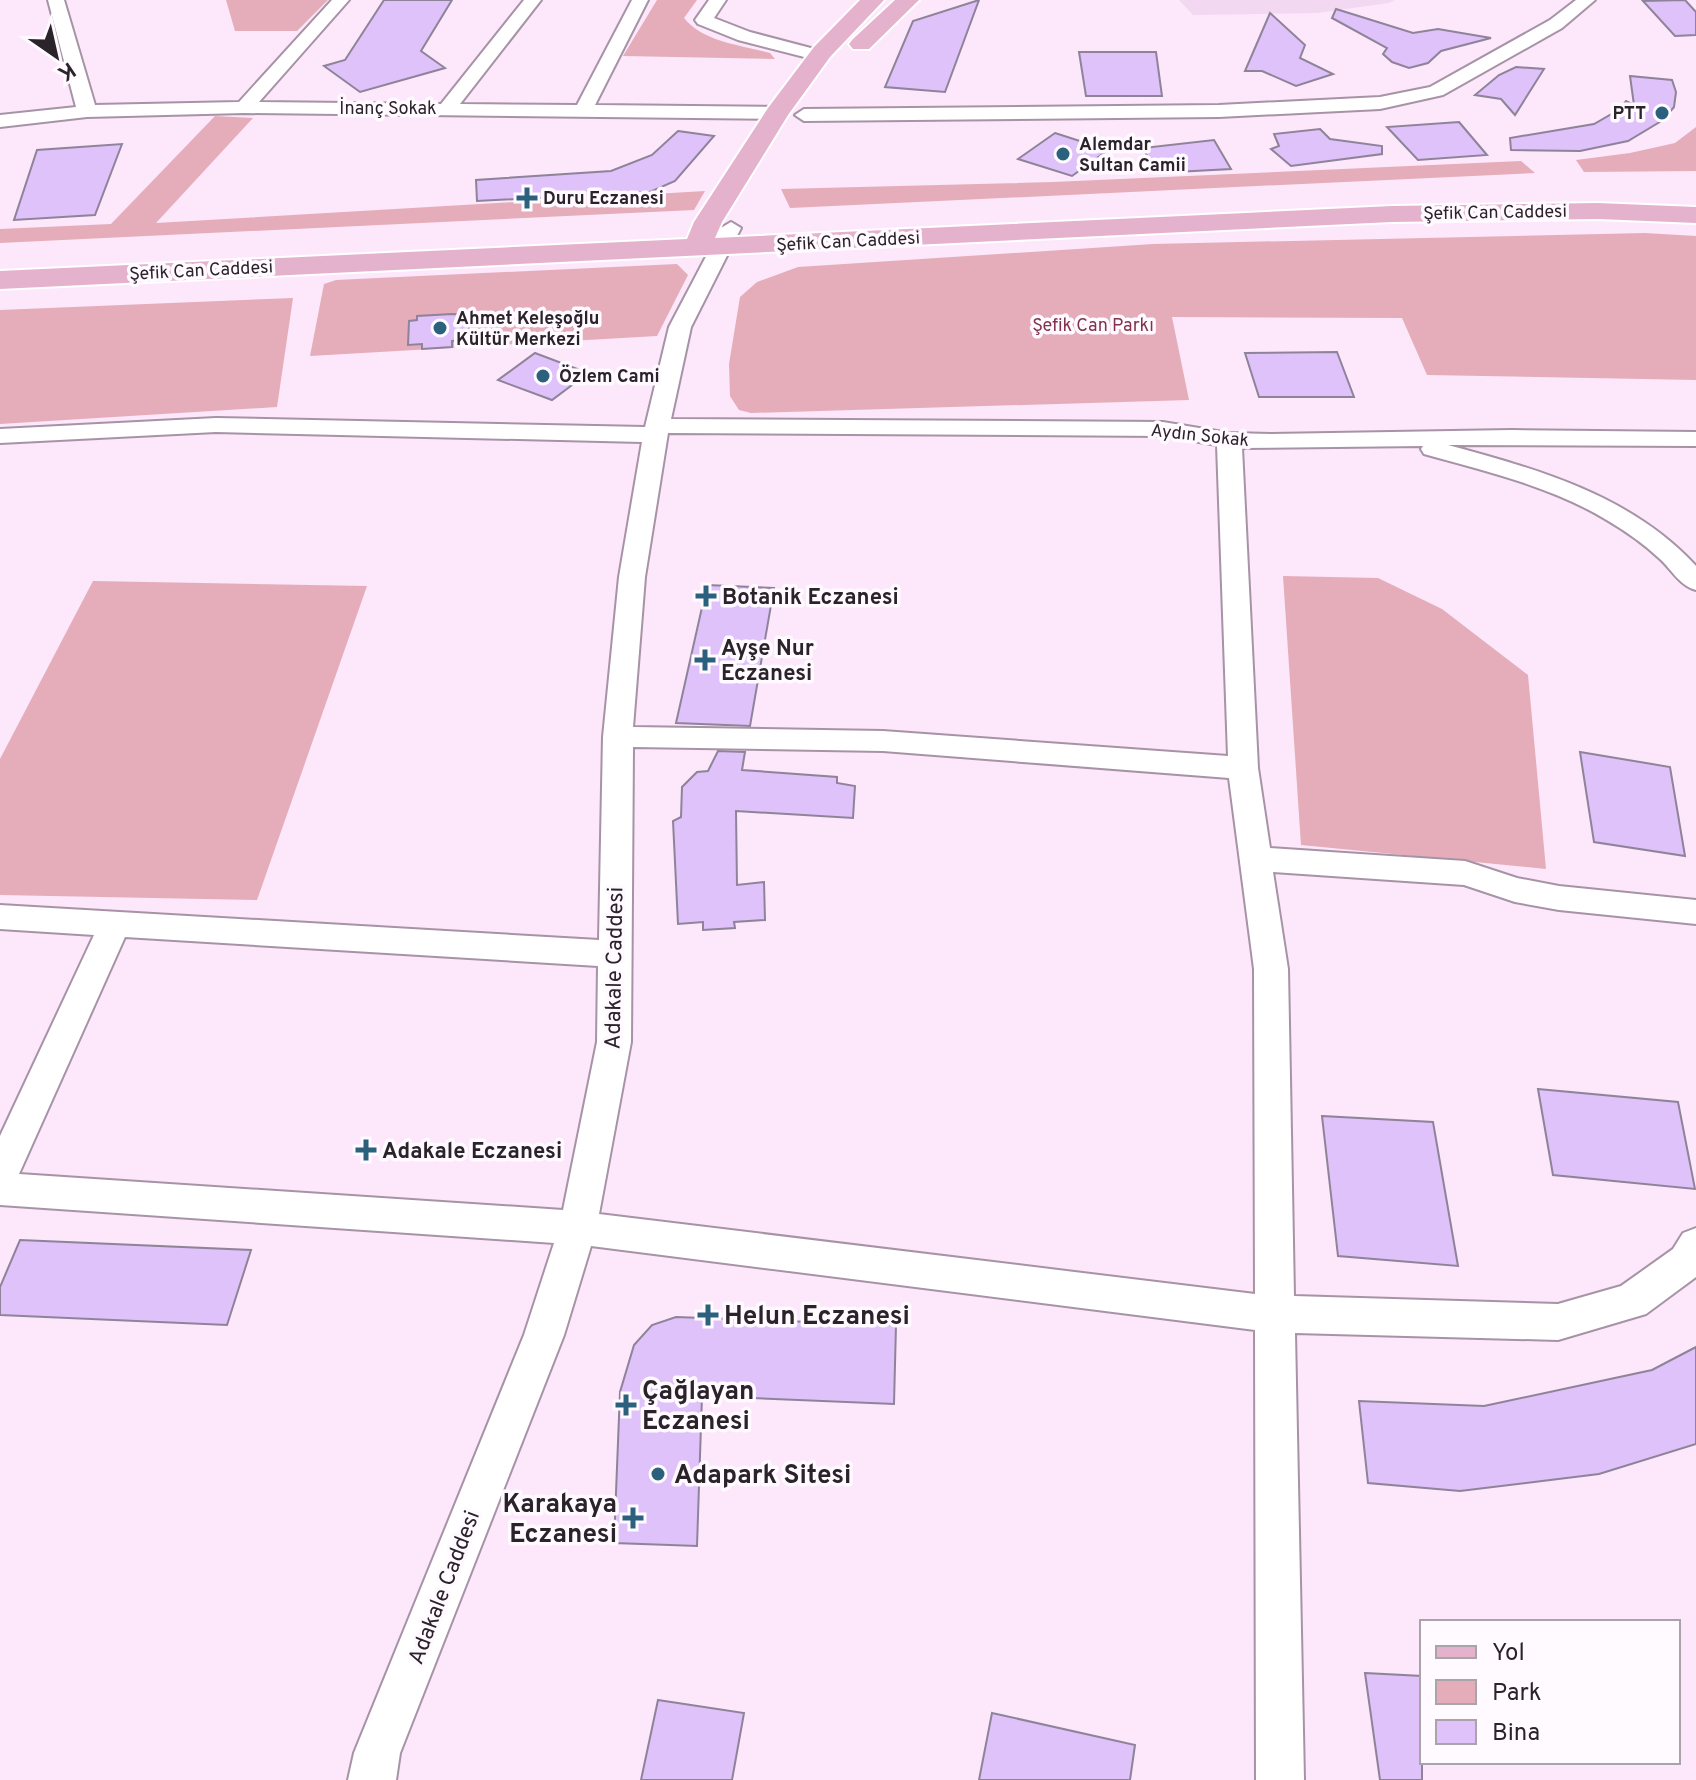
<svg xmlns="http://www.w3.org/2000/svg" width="1696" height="1780" viewBox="0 0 1696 1780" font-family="Overpass,sans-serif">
  <rect width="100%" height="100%" fill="#fce7fb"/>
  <polygon fill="#f3d8f2" points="1179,0 1395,0 1389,3 1317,13 1193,15"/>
  <g fill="#e5adb9">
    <polygon points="226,0 328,0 297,31 235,31"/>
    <path d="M 657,0 L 697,0 L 684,18 C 703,42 741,45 770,53 L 775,59 L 623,56 Z"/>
    <polygon points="215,116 253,118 156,223 705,191 694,210 0,243 0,229 111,224"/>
    <polygon points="1696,127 1696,171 1584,172 1576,160 1630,153 1675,143"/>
    <polygon points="1521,161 1535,173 790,208 781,189 1053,182"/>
    <polygon points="1645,233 1696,236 1696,380 1427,375 1402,318 1172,317 1189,400 751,413 739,410 730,396 729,364 740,297 757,282 798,267 1153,244"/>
    <polygon points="677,264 688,275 657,336 310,356 324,284 336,280"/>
    <polygon points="293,298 277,407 0,424 0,310"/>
    <polygon points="1283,576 1378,578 1442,609 1528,675 1546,869 1301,845"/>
    <polygon points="93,581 367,586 257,900 0,895 0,759"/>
  </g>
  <g fill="#dfc2f9" stroke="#8e8399" stroke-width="2">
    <polygon points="384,0 452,0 421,51 445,68 360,92 324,66 345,60"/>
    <polygon points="979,0 945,92 885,87 913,21"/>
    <polygon points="1685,0 1696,12 1696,35 1675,36 1643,1"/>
    <polygon points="1336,9 1413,33 1438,29 1491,38 1441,51 1428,63 1409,68 1392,62 1383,54 1387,48 1332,18"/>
    <polygon points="1270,13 1305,45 1300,58 1333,74 1296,86 1262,71 1245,71"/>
    <polygon points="1079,52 1156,52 1162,96 1086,96"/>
    <polygon points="1516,67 1544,69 1515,115 1501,99 1475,95 1499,75"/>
    <polygon points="1630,76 1672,80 1676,92 1674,107 1663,120 1628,141 1580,151 1511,150 1510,138 1594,124 1620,109 1626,101 1634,105"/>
    <polygon points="1459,122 1487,155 1418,160 1387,127"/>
    <polygon points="1320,129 1330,139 1382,146 1382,154 1291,166 1271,149 1279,146 1274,134"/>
    <polygon points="678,131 714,136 675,181 650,192 477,201 476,180 611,171 652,155"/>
    <polygon points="1055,133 1108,150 1072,176 1018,159"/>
    <polygon points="1214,140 1231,169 1156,173 1143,148"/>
    <polygon points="122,144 95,215 14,220 37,150"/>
    <polygon points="452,314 469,315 469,340 452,341 452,347 422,349 422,344 408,345 409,321 417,320 417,316"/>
    <polygon points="1337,352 1354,397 1259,397 1245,353"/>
    <polygon points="535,353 588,373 552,400 498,380"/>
    <polygon points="707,585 774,588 750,726 676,723"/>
    <polygon points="718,751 745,752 742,770 837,777 837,783 855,786 853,818 736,811 737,885 764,882 765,920 734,922 735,928 703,930 703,922 678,924 673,821 681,817 682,787 697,772 708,771"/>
    <polygon points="1580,752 1670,767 1685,856 1594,842"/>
    <polygon points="1538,1089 1678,1102 1695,1189 1553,1175"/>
    <polygon points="1322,1116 1433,1122 1458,1266 1338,1256"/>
    <polygon points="20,1240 251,1250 227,1325 0,1315 0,1287"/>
    <polygon points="676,1317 896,1325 894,1404 702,1396 697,1546 614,1543 620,1392 634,1345 652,1325"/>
    <polygon points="1696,1347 1696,1444 1599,1474 1460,1491 1368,1483 1359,1401 1484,1406 1652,1370"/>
    <polygon points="1365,1673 1422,1676 1422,1780 1380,1780"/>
    <polygon points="658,1700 744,1713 732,1780 641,1780"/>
    <polygon points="992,1713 1135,1745 1130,1780 979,1780"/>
  </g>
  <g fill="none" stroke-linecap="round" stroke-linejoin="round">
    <defs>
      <g id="minor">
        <polygon points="48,0 64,0 95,105 239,102 332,0 349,0 259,102 441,104 524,0 541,0 460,104 577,105 632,0 648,0 595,105 777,107 786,113 777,119 244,113 87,117 0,127 0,115 76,107"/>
        <polygon points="709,0 726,0 714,18 750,32 826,52 829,56 820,61 738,40 698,24 695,20"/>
        <polygon points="1576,0 1595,0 1562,28 1443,95 1380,109 1219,117 804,121 795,115 804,109 1219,105 1380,97 1430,87 1550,20"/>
        <path d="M 731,222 L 741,228 L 691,327 L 671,419 L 1163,422 L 1229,433 L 1271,434 L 1512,430 L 1696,432 L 1696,446 L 1448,445 C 1537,469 1631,495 1696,566 L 1696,590 C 1680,586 1672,570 1660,559 C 1643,543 1624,530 1605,519 C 1550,486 1485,471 1424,454 L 1421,449 L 1423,446 L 1242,448 L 1258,768 L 1270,848 L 1465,861 L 1517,878 L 1559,886 L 1696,900 L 1696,924 L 1559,910 L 1515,902 L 1464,885 L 1273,872 L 1288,969 L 1294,1296 L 1558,1304 L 1621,1286 L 1673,1249 L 1683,1233 L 1696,1228 L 1696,1277 L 1646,1314 L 1558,1340 L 1295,1333 L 1304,1780 L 1256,1780 L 1255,1330 L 591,1246 L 564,1335 L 400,1753 L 396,1780 L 348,1780 L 354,1753 L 524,1335 L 554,1243 L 0,1205 L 0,1136 L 94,935 L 0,929 L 0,905 L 599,940 L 603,737 L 619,577 L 642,442 L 216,432 L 0,443 L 0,429 L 216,418 L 645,427 L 669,327 L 721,228 ZM 668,433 L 1163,436 L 1217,445 L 1228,756 L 883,731 L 633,727 L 645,577 ZM 633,747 L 883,751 L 1229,778 L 1254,969 L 1255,1294 L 599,1214 L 631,1042 ZM 125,937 L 598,966 L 597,1042 L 563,1210 L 19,1174 Z"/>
      </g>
      <g id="major">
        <polygon points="860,0 884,0 830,57 788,115 722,222 715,238 1392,206 1598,203 1696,207 1696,223 1598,219 1392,222 0,289 0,271 687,239 694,222 768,108 814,47"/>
        <polygon points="895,0 919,0 869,49 853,49 849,44 853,39"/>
      </g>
    </defs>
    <use href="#minor" stroke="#a793a6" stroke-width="4"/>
    <use href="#major" stroke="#fff" stroke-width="4"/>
    <use href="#minor" fill="#fff" fill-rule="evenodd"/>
    <use href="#major" fill="#e5b2ce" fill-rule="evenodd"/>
  </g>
  <g fill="#2b617c" stroke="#fffaff" stroke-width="3">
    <circle cx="1662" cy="113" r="8"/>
    <circle cx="1063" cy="154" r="8"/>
    <path d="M523 186h8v8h8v8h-8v8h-8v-8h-8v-8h8z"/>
    <circle cx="440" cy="328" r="8"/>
    <circle cx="543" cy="376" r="8"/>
    <path d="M702 584h8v8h8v8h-8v8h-8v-8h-8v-8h8z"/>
    <path d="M701 648h8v8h8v8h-8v8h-8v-8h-8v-8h8z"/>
    <path d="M362 1138h8v8h8v8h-8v8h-8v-8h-8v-8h8z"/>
    <path d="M704 1303h8v8h8v8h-8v8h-8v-8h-8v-8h8z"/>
    <path d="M622 1393h8v8h8v8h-8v8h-8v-8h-8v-8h8z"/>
    <circle cx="658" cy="1474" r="8"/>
    <path d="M629 1506h8v8h8v8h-8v8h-8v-8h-8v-8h8z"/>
  </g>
  <g text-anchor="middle" stroke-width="7" stroke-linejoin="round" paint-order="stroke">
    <g font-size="18" fill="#2b232a" stroke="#fffaff">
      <text x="388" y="114">İnanç Sokak</text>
      <text transform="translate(1495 212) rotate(-1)" y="6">Şefik Can Caddesi</text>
      <text transform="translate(848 241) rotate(-3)" y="6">Şefik Can Caddesi</text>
      <text transform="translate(201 270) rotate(-3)" y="6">Şefik Can Caddesi</text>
      <text transform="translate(1200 435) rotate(6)" y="6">Aydın Sokak</text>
    </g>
    <g font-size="18" font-weight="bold" fill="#2b232a" stroke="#fffaff" text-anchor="start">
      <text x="1646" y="119" text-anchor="end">PTT</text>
      <text x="1079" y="150">Alemdar<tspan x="1079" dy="21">Sultan Camii</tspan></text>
      <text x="543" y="204">Duru Eczanesi</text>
      <text x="456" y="324">Ahmet Keleşoğlu<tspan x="456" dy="21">Kültür Merkezi</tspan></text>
      <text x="559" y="382">Özlem Cami</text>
    </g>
    <g font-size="18" fill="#82334a" stroke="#fffaff">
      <text x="1093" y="331">Şefik Can Parkı</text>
    </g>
    <g font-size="22" font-weight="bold" fill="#2b232a" stroke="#fffaff" text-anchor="start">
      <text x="722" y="604">Botanik Eczanesi</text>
      <text x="721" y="655">Ayşe Nur<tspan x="721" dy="25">Eczanesi</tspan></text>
      <text x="382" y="1158">Adakale Eczanesi</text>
    </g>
    <g font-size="22" fill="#2b232a" stroke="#fffaff">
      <text transform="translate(613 968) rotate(-89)" y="8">Adakale Caddesi</text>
      <text transform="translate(443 1587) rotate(-69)" y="8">Adakale Caddesi</text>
    </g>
    <g font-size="26" font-weight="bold" fill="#2b232a" stroke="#fffaff" text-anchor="start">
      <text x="724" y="1324">Helun Eczanesi</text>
      <text x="642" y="1399">Çağlayan<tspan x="642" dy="30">Eczanesi</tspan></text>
      <text x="674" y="1483">Adapark Sitesi</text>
      <text x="617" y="1512" text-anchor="end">Karakaya<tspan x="617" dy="30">Eczanesi</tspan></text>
    </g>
  </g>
  <rect x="1420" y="1620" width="260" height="144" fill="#fffaff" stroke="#aaa4aa" stroke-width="2"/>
  <rect x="1436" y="1646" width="40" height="12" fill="#e5b2ce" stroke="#aaa4aa" stroke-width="2"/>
  <text x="1492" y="1660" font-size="24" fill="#2b232a">Yol</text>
  <rect x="1436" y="1680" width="40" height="24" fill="#e5adb9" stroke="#aaa4aa" stroke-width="2"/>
  <text x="1492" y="1700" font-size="24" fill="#2b232a">Park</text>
  <rect x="1436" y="1720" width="40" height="24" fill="#dfc2f9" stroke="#aaa4aa" stroke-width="2"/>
  <text x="1492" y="1740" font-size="24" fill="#2b232a">Bina</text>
  <g transform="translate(56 56) rotate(146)" stroke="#fffaff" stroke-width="6" paint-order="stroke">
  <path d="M0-6L14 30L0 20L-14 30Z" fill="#2b232a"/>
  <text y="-12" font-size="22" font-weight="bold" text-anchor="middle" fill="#2b232a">K</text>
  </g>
</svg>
